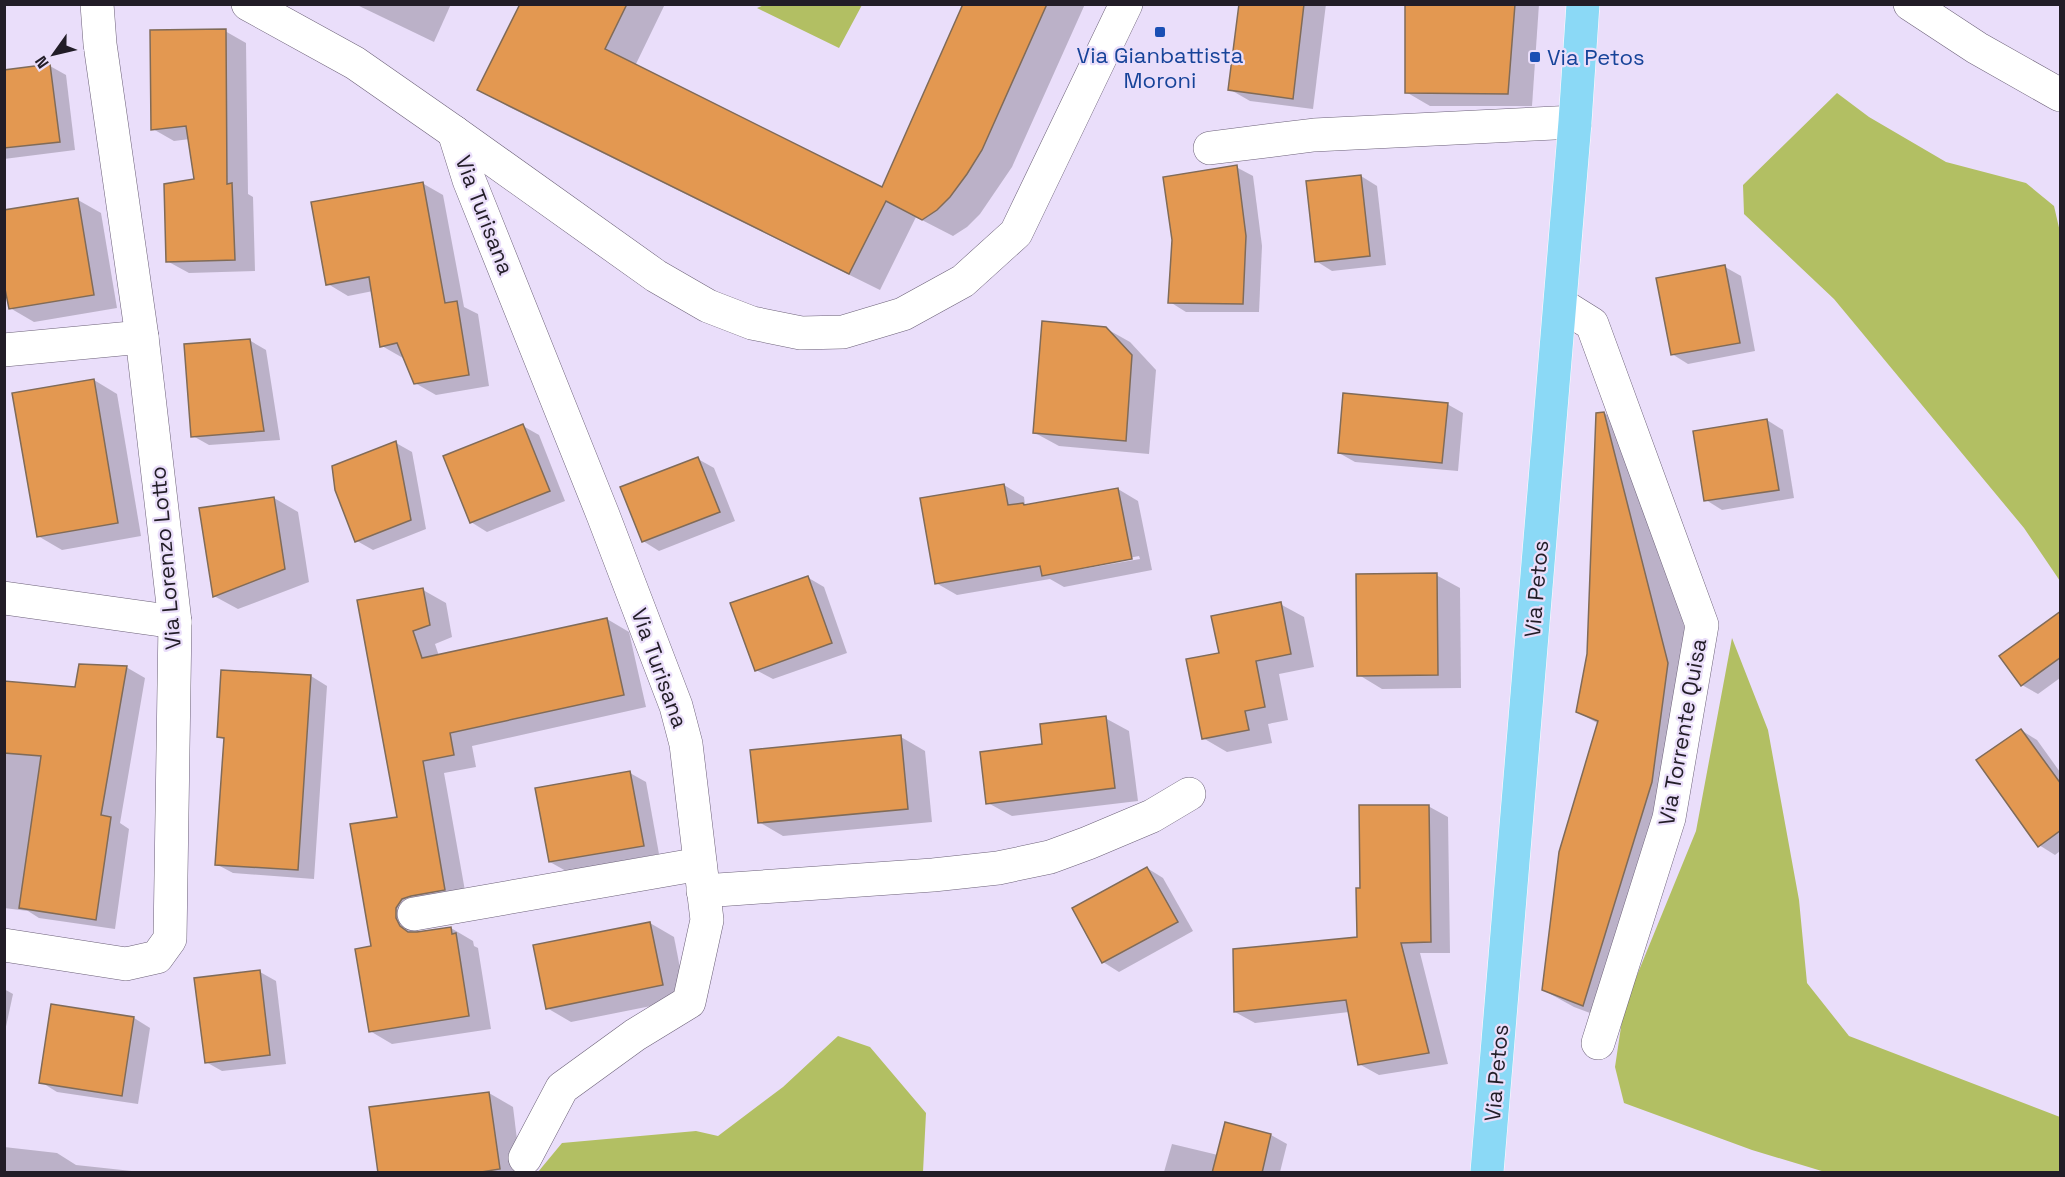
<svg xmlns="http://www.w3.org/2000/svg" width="2065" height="1177" viewBox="0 0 2065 1177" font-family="'Space Grotesk',sans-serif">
  <rect width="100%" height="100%" fill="#eadefa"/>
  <g fill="#b2bf63">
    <polygon points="764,5 764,4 862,5 839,48 757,8"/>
    <polygon points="1837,93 1869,117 1946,162 2026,183 2054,206 2060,232 2060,581 2024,528 1834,299 1744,214 1743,185"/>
    <polygon points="1732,638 1768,730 1799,900 1807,983 1849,1036 2060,1117 2060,1172 1825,1172 1752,1150 1624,1103 1615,1067 1624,1007 1696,831"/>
    <polygon points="838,1036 870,1047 926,1113 923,1172 538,1172 562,1143 696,1131 718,1136 783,1087"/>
  </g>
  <g fill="#0003" fill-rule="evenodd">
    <polygon points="355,4 451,4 434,42"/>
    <polygon points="521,4 665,4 635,66 883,189 964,4 1085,4 1012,167 980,214 967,227 953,236 916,217 880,290 509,107 479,89"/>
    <polygon points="1240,4 1326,4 1313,109 1250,101 1229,89"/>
    <polygon points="1407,4 1539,4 1532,106 1430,106 1406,92"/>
    <polygon points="225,31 246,43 248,194 253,197 255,271 189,273 167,261 196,180 190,139 174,141 153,129"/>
    <polygon points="50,66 66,75 75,150 4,159 4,71"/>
    <polygon points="1236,167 1253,176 1262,246 1259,312 1186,312 1170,302"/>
    <polygon points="1361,176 1377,186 1386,265 1332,271 1316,261"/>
    <polygon points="422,183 443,195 464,307 478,314 489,386 436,395 415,383 405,358 403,358 382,346 373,291 348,296 328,284"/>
    <polygon points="78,200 101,213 117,308 34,322 10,308"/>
    <polygon points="1725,267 1741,276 1755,351 1688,364 1672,354"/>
    <polygon points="1105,328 1130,342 1156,370 1149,454 1059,446 1035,433"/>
    <polygon points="249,340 266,350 280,440 209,445 193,436"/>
    <polygon points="94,380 117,394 141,536 62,550 38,536"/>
    <polygon points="1447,404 1463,413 1458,471 1355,462 1339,453"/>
    <polygon points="1604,413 1634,431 1637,439 1698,681 1614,1022 1574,1007 1543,990 1599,724 1577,712 1588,654"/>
    <polygon points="1767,420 1783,430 1794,498 1722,510 1706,500"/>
    <polygon points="523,426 539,435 565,501 487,532 471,522"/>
    <polygon points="396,443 412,452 426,529 373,550 357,541"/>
    <polygon points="698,459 714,468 735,521 659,551 643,541"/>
    <path d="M 1004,485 L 1024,497 L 1025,505 L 1118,489 L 1138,501 L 1152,570 L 1064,587 L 1050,579 L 957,595 L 936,583 ZM 1139,556 L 1140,559 L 1047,575 L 1047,574 Z"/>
    <polygon points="274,498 298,512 309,582 238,609 214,596"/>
    <polygon points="1436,575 1460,588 1461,688 1382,689 1359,675"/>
    <polygon points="807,577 824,587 847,653 773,679 756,670"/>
    <polygon points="423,590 446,603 452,637 435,644 439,656 607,619 629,632 646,707 472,746 476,767 444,773 467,902 418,921 418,932 419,934 451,928 473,941 474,946 478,948 491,1029 392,1044 370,1031 373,947 399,818 358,601"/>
    <polygon points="1280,604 1304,617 1314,667 1279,674 1288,720 1268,724 1272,743 1227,752 1203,738 1221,654"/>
    <polygon points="2060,626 2060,678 2038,694 2022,685"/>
    <polygon points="126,667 145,678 120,823 129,829 115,929 39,918 28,911 4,908 4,683 77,689"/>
    <polygon points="311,676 327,686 314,879 233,873 216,864 225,740 219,736"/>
    <polygon points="1105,718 1129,731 1138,801 1012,816 988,803 1044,745"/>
    <polygon points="2021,730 2037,740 2060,772 2060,851 2055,855 2039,845"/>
    <polygon points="901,737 925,751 932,822 783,836 759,822"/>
    <polygon points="630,773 646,782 659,854 566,871 550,862"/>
    <polygon points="1428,806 1448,817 1450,953 1420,953 1448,1064 1379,1075 1359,1064 1349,1012 1255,1023 1235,1012 1359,938 1361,889"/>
    <polygon points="1147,868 1163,878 1193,931 1119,972 1103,962"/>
    <polygon points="650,923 674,937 686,999 571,1022 547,1008"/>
    <polygon points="260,972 276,981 286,1064 222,1071 206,1062"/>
    <polygon points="4,989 13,994 4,1036"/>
    <polygon points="52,1006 134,1018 150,1028 138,1104 57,1092 41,1082"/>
    <polygon points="489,1093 513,1107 521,1172 379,1172"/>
    <polygon points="1226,1124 1271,1135 1287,1144 1280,1172 1164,1172 1172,1144 1218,1155"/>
    <polygon points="4,1147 57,1153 76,1165 141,1172 4,1172"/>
  </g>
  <g fill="#e39851" stroke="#806b58" stroke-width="1.5">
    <polygon points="520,4 627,4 605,49 882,187 963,4 1047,4 982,150 967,174 950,197 937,210 922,220 886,201 849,274 477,90"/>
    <polygon points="1239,4 1304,4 1293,99 1228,90"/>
    <polygon points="1405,4 1515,4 1508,94 1405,93"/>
    <polygon points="226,29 227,184 232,183 235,260 166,262 164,184 194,179 186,126 151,130 150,30"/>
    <polygon points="50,64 60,142 4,148 4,70"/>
    <polygon points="1237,165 1246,236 1243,304 1168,303 1172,240 1163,177"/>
    <polygon points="1361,175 1370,256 1315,262 1306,181"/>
    <polygon points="423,182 445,303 457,301 469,375 414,384 397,343 380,347 369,277 326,285 311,202"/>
    <polygon points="78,198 94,295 9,309 4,284 4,210"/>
    <polygon points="1725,265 1740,343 1671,355 1656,278"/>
    <polygon points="1042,321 1106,327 1132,355 1126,441 1033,433"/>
    <polygon points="250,339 264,431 191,437 184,344"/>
    <polygon points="94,379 118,523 37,537 12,393"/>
    <polygon points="1343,393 1448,403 1442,463 1338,453"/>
    <polygon points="1604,412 1668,663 1652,782 1583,1006 1542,990 1559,852 1598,721 1576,712 1587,654 1596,413"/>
    <polygon points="1767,419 1779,490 1704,501 1693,431"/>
    <polygon points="523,424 550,491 470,523 443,456"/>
    <polygon points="396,441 411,520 355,542 335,490 332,466"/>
    <polygon points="698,457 720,512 642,542 620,487"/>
    <polygon points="1004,484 1008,505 1023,503 1024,505 1118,488 1132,559 1042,576 1040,566 935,584 920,498"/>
    <polygon points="274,497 285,569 213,597 199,508"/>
    <polygon points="1437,573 1438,675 1357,676 1356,574"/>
    <polygon points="808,576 832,643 755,671 730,603"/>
    <polygon points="423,588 430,625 413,631 422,658 607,618 624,695 450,733 454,755 423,761 445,890 411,896 402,899 396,908 396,918 400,926 408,932 417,932 451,927 452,934 456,933 469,1016 369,1032 355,949 371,946 350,824 397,817 357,600"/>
    <polygon points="1281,602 1291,654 1256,661 1265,707 1245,711 1249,730 1202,739 1186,659 1219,653 1211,616"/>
    <polygon points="2061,611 2061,657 2021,686 1999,656"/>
    <polygon points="79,664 127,666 101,815 111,817 96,920 19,908 41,756 4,753 4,681 75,687"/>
    <polygon points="221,670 311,675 298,870 215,865 224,738 217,737"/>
    <polygon points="1106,716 1115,788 986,804 980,752 1042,744 1040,724"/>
    <polygon points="2021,729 2061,784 2061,830 2038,847 1976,760"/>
    <polygon points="901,735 908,809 758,823 750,750"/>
    <polygon points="630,771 644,846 549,862 535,788"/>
    <polygon points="1359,805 1429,805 1431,942 1401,943 1429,1053 1358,1065 1346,1000 1234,1012 1233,949 1357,937 1356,888 1360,888"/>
    <polygon points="1147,867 1178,922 1102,963 1072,908"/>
    <polygon points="650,922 663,985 546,1009 533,945"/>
    <polygon points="260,970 270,1055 205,1063 194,978"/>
    <polygon points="51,1004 134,1017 122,1096 39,1083"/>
    <polygon points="489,1092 500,1169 475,1173 378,1173 369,1107"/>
    <polygon points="1225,1122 1271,1134 1262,1173 1212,1173"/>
  </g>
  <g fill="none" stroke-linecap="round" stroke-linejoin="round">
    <defs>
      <g id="minor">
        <polyline points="248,4 355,63 454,132 656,276 708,306 752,323 801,333 843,332 903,314 963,281 1016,233 1126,4"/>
        <polyline points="1910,4 1977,48 2060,95"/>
        <polyline points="454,132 469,180 603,515 676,706 686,744 707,920 689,1002 635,1035 562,1088 525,1158"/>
        <polyline points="1210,148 1314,135 1575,122"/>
        <polyline points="1560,304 1592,324 1702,625 1669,818 1598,1043"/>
        <polyline points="4,350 142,337"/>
        <polyline points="4,598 175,622"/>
        <polyline points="703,891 933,875 998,868 1050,857 1088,843 1152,816 1189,794"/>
        <polyline points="414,914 700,864"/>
        <polyline points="4,945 126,964 157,957 170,939 175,622 142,337 100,44 97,4"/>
      </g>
      <polyline id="major" points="1487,1172 1575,122 1583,4"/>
    </defs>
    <use href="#minor" stroke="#6c6178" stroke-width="34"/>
    <use href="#major" stroke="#fff" stroke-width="34"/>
    <use href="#minor" stroke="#fff" stroke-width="33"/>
    <use href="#major" stroke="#8bd9f6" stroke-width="33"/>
  </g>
  <g fill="#1a4fb4" stroke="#eadefa" stroke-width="2">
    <rect x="1154" y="26" width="12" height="12" rx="3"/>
    <rect x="1529" y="51" width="12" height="12" rx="3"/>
  </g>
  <g text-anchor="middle" stroke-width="4.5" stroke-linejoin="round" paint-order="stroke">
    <g font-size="22" fill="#164399" stroke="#eadefa">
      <text x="1160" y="63">Via Gianbattista<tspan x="1160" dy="25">Moroni</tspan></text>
      <text x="1547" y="65" text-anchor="start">Via Petos</text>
    </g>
    <g font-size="22" fill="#221d27" stroke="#eadefa">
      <text transform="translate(485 215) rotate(69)" y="8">Via Turisana</text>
      <text transform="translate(165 558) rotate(-95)" y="8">Via Lorenzo Lotto</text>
      <text transform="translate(1536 589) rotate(-85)" y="8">Via Petos</text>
      <text transform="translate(660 668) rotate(70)" y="8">Via Turisana</text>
      <text transform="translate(1682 732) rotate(-80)" y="8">Via Torrente Quisa</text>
      <text transform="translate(1496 1073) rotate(-85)" y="8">Via Petos</text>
    </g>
  </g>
  <rect width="2065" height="1177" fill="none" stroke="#221d27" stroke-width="12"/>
  <g transform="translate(54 54) rotate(236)" stroke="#eadefa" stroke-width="4.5" paint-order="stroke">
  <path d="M0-4.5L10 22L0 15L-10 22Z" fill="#221d27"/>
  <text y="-9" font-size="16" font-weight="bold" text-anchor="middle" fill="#221d27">N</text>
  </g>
</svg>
